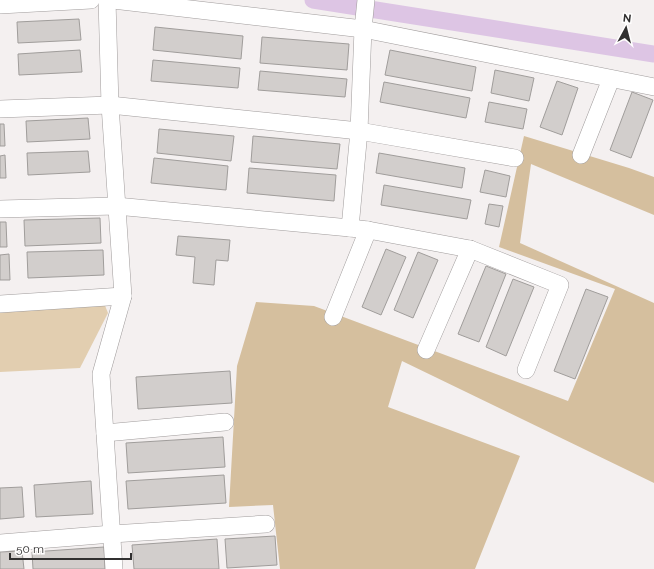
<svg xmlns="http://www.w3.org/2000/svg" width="654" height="569" viewBox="0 0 654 569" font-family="Raleway,sans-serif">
  <rect width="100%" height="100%" fill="#f4f0f0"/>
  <polygon fill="#e2ceb0" points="104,303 108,313 80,368 0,372 0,310"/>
  <polygon fill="#d5bf9e" points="524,136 629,168 654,177 654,215 531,164 520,243 654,303 654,483 402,361 388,407 520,456 475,569 280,569 273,505 229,507 237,366 256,302 314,306 568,401 615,289 499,247"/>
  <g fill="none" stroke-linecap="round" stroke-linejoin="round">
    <polyline stroke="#ddc5e4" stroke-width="17" points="313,0 654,54"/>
  </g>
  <g fill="#d2cecc" stroke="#a09d9b">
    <polygon points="79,19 81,40 18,43 17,22"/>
    <polygon points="155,27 243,36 241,59 153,50"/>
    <polygon points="262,37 349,44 347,70 260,63"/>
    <polygon points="80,50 82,72 19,75 18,54"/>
    <polygon points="390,50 476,67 472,91 385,75"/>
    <polygon points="153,60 240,68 238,88 151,81"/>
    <polygon points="495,70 534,78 529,101 491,93"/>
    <polygon points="260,71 347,79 345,97 258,90"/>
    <polygon points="557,81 578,88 562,135 540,127"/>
    <polygon points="384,82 470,98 466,118 380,102"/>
    <polygon points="632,92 653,100 631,158 610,150"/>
    <polygon points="489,102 527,109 523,129 485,122"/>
    <polygon points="88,118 90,139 27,142 26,121"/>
    <polygon points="0,124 4,124 5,146 0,146"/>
    <polygon points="159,129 234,136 231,161 157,153"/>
    <polygon points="253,136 340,144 337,169 251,162"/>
    <polygon points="88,151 90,172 28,175 27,153"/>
    <polygon points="379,153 465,168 462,188 376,173"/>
    <polygon points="5,155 6,178 0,178 0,156"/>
    <polygon points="154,158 228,166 226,190 151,183"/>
    <polygon points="249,168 336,175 334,201 247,193"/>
    <polygon points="485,170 510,176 506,197 480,192"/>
    <polygon points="384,185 471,200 467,219 381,205"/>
    <polygon points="489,204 503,206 499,227 485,224"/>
    <polygon points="100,218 101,243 25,246 24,220"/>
    <polygon points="0,222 6,222 7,247 0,247"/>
    <polygon points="178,236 230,240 228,261 216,260 214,285 193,283 195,257 176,255"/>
    <polygon points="386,249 406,257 381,315 362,307"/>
    <polygon points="103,250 104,275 28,278 27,252"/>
    <polygon points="418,252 438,260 413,318 394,310"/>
    <polygon points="9,254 10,280 0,280 0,255"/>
    <polygon points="486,266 506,274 479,342 458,334"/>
    <polygon points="513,279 534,287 506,356 486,347"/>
    <polygon points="586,289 608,297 575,379 554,371"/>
    <polygon points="230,371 232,403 138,409 136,377"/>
    <polygon points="223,437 225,467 128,473 126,443"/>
    <polygon points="224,475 226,503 128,509 126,481"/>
    <polygon points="91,481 93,514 36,517 34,485"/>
    <polygon points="22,487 24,517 0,519 0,488"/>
    <polygon points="275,536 277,565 227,568 225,539"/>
    <polygon points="217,539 219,569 134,569 132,545"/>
    <polygon points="104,547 105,569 33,569 32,552"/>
    <polygon points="22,551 24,569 0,569 0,552"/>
  </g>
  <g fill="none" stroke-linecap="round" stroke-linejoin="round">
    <defs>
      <g id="minor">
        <polyline points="107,0 110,105 123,296 101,374 114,569"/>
        <polyline points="113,0 363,29 654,87"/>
        <polyline points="0,5 91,0"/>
        <polyline points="0,109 110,105 359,131 515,158"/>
        <polyline points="581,155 611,79"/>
        <polyline points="0,209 116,206 350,228 368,230 470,249 560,285 526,370"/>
        <polyline points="350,228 359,131 363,29 366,0"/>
        <polyline points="0,304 123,296"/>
        <polyline points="333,317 368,230"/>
        <polyline points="426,350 470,249"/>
        <polyline points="105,433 225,422"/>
        <polyline points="0,543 112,534 266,524"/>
      </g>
    </defs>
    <use href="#minor" stroke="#a09c9c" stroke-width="18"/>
    <use href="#minor" stroke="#fff" stroke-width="17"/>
  </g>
  <g transform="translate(626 28) rotate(7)" stroke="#fffefe" stroke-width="3" paint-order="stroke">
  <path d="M0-3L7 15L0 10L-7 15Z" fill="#313030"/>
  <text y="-6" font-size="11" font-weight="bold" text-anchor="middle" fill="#313030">N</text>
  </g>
  <path d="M10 553v6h121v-6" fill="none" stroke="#313030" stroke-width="2"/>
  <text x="16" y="553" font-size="12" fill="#313030" stroke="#fffefe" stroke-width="3" paint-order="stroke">50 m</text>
</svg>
